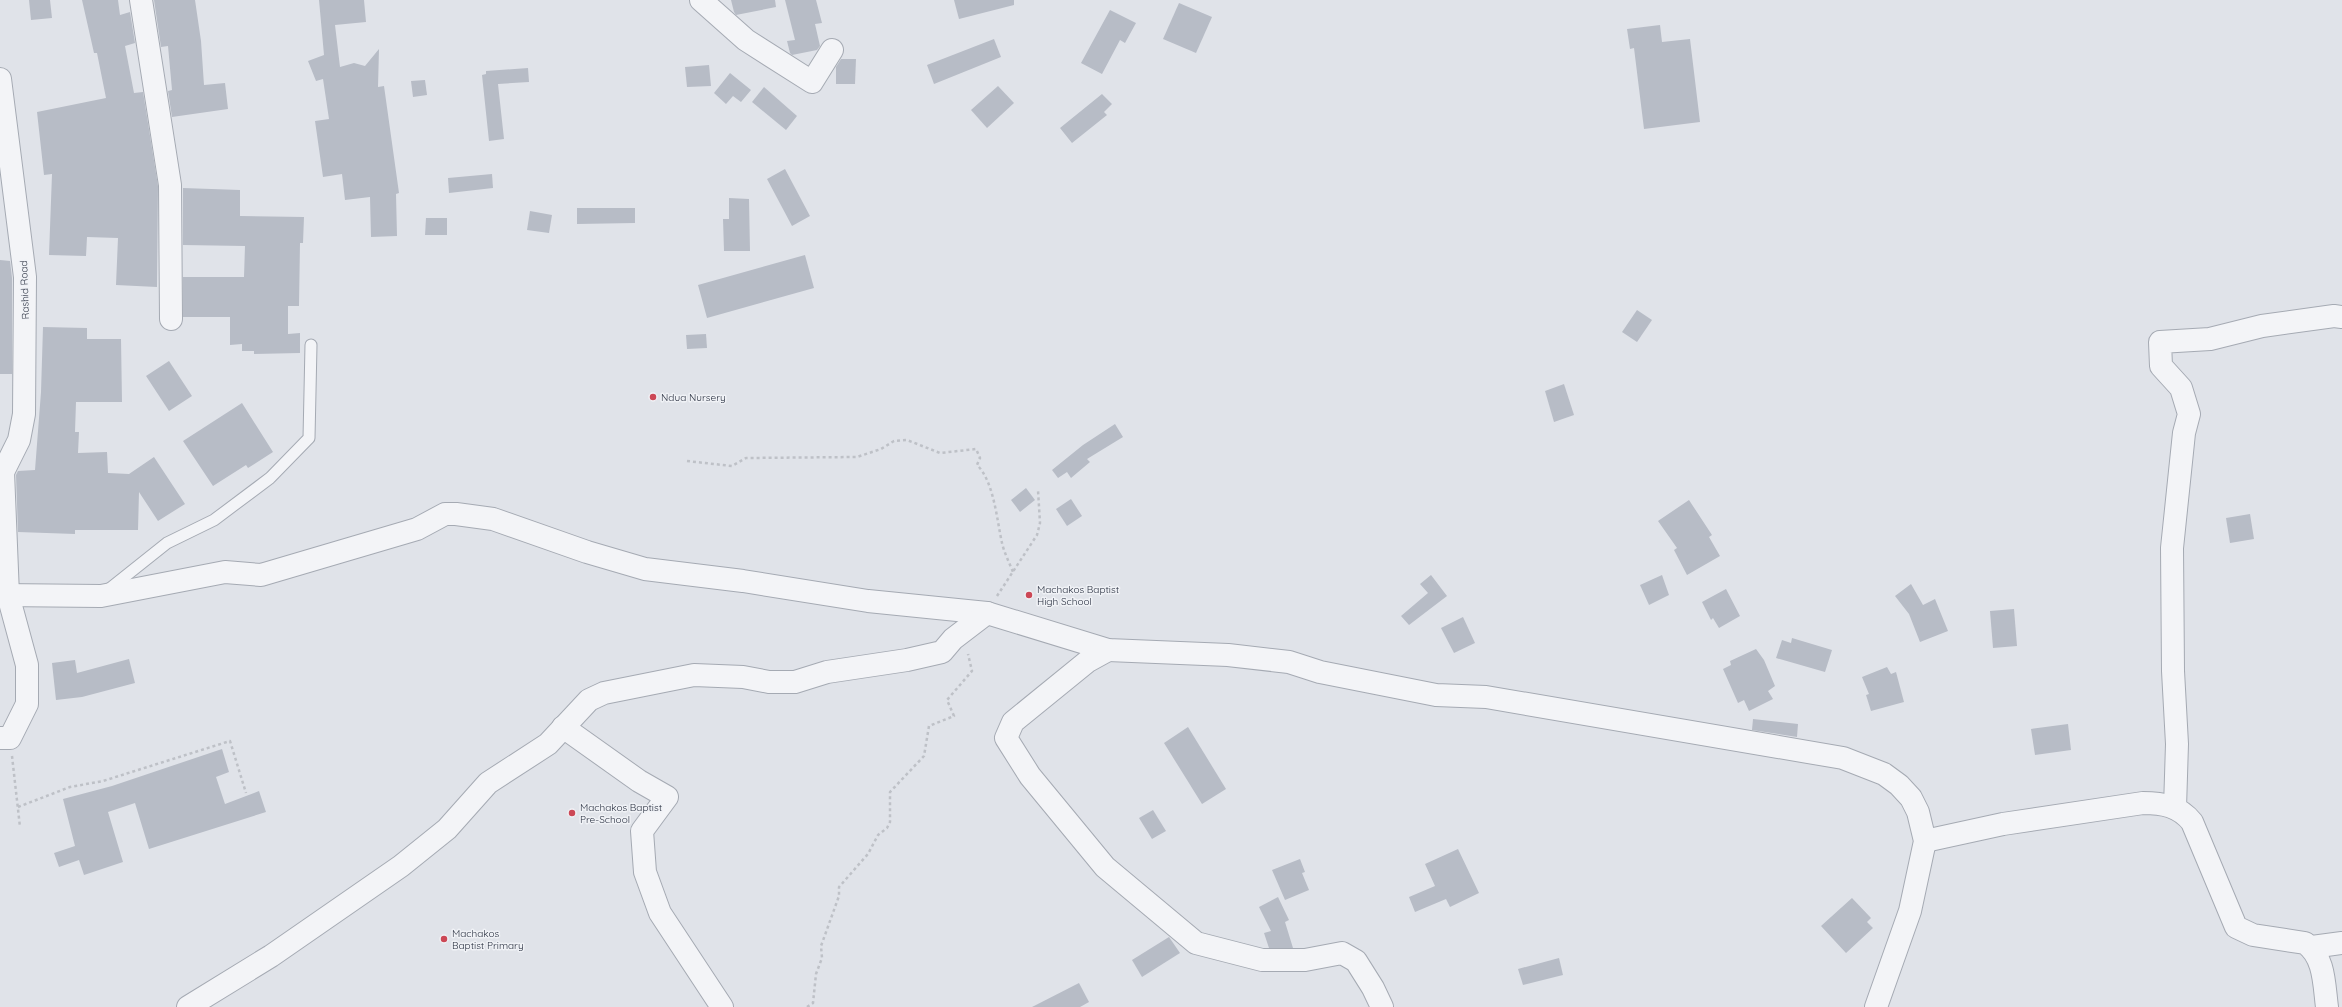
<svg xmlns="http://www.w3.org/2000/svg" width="2342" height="1007" viewBox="0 0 2342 1007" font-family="Quicksand,sans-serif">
  <rect width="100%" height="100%" fill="#e0e3e9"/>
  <g fill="#b7bcc6">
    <polygon points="29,0 50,0 52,18 31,20"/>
    <polygon points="82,0 118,0 120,15 130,12 135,43 125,46 134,93 143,92 158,186 157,287 116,285 118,238 87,237 86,256 49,255 52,174 44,175 37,112 106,98 97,53 94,53"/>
    <polygon points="154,0 195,0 201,41 204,85 225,83 228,109 172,117 168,91 172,90 168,46 161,47"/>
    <polygon points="319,0 364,0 366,22 335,25 340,67 354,63 365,66 379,49 378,87 384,86 399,193 396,194 397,236 371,237 370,197 345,200 342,174 323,177 315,121 329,119 323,79 316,81 308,61 324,55"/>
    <polygon points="731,0 775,0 776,7 736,15 734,12"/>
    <polygon points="785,0 816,0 822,23 815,24 820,46 817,50 792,55 790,53 787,41 795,40"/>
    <polygon points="954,0 1014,0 1014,5 959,19"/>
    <polygon points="1179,3 1212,17 1196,53 1163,39"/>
    <polygon points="1110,10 1136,23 1125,43 1120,40 1102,74 1081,63"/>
    <polygon points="1660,25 1662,42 1690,39 1700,122 1644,129 1634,48 1630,49 1627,29"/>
    <polygon points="994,39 1001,57 934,84 927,65"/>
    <polygon points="841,59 856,59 855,84 836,84 836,67"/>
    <polygon points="709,65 711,86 687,87 685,67"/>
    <polygon points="528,68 529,82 498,84 504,139 489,141 482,75 486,74 486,71"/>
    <polygon points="730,73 751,90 741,102 733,96 726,104 714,93"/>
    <polygon points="425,80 427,95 413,97 411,81"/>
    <polygon points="998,86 1014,103 987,128 971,110"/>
    <polygon points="764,87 797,116 786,130 752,102"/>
    <polygon points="1102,94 1112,104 1104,112 1107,115 1072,143 1060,128"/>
    <polygon points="785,169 810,216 792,226 767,179"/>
    <polygon points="492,174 493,188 449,193 448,178"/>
    <polygon points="183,188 240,190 240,216 304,217 303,243 300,243 299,306 288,306 288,334 300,333 300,353 254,354 254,351 242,351 242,344 230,345 230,317 183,317 183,277 244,277 245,246 183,245"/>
    <polygon points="729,198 749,199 750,251 724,251 723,219 729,219"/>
    <polygon points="577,208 635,208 635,223 577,224"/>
    <polygon points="530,211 552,215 549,233 527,230"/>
    <polygon points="426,218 447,218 447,235 425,235"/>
    <polygon points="805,255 814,288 707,318 698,285"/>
    <polygon points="0,260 10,261 12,278 12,374 0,374"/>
    <polygon points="1637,310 1652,320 1637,342 1622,332"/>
    <polygon points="43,327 87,328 87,339 121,339 122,402 76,402 75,432 79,432 78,453 107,452 108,473 129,474 154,457 185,504 158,521 139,492 138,530 75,530 75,534 18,532 16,475 18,471 35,470 41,392"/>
    <polygon points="706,334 707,348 687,349 686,335"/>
    <polygon points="169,361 192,396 169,411 146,376"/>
    <polygon points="1564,384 1574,415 1554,422 1545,391"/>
    <polygon points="242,403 273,452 248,468 246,465 213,486 183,441"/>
    <polygon points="1115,424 1123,437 1087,459 1090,462 1071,478 1067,472 1058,478 1052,470 1083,445"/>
    <polygon points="1026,488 1035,500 1020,512 1011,500"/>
    <polygon points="1071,499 1082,516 1067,526 1056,509"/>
    <polygon points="1689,500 1712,535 1709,537 1720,556 1687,575 1674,550 1677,548 1658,521"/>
    <polygon points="2250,514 2254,539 2230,543 2226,518"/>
    <polygon points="1431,575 1447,596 1409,625 1401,616 1428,593 1420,584"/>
    <polygon points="1662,575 1669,595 1649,605 1640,585"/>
    <polygon points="1911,584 1923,605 1935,599 1948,631 1920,642 1909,614 1895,596"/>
    <polygon points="1726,589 1740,616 1719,628 1713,618 1711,620 1702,602"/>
    <polygon points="2014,609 2017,646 1993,648 1990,611"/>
    <polygon points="1463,617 1475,643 1454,653 1441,628"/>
    <polygon points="1792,638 1832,650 1825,672 1776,658 1782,640 1791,643"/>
    <polygon points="1756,649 1764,660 1775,686 1768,691 1773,699 1749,711 1744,700 1738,703 1723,669 1731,665 1730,661"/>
    <polygon points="129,659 135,683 82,697 56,700 52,663 75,660 77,673"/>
    <polygon points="1887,667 1891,674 1896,672 1904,702 1871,711 1866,695 1869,694 1862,677"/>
    <polygon points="1753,719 1798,724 1797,737 1752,730"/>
    <polygon points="2068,724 2071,750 2035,755 2031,729"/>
    <polygon points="1188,727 1226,789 1202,804 1164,743"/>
    <polygon points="222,749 229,772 216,777 225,804 259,791 266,812 149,849 135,803 108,812 123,862 84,875 79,860 59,867 54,853 75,846 63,799 112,786"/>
    <polygon points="1153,810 1166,831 1152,839 1139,818"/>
    <polygon points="1458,849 1479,893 1450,907 1446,899 1415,912 1409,897 1435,886 1425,864"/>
    <polygon points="1300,859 1305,872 1302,873 1309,890 1285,900 1272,870"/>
    <polygon points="1278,897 1289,920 1285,922 1293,948 1269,948 1264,933 1271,931 1259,907"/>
    <polygon points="1852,898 1871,918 1867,922 1873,928 1846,953 1821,926"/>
    <polygon points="1169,937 1180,953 1142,977 1132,960"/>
    <polygon points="1559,958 1563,975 1523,985 1518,969"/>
    <polygon points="1079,983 1089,1002 1080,1007 1032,1007"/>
  </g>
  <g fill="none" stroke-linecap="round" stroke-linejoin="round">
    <defs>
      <polyline id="lane" points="108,590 167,543 214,520 270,478 309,438 311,345"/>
      <g id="street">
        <polyline points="141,0 170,185 171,319"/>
        <polyline points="701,0 746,40 812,82 832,50"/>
        <polyline points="0,79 25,277 24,414 19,440 3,472 0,473"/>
        <polyline points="0,595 101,596 225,572 261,575 417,529 445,514 456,514 493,519 587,552 645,569 743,581 868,601 987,613 1108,650 1228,655 1289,662 1320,672 1436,695 1486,697 1843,758 1884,774 1899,785 1911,798 1918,812 1925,841 1910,911 1876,1007"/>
        <polyline points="1108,650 1088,661 1013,722 1006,738 1030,776 1105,867 1196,943 1262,960 1305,960 1342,953 1356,961 1373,988 1382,1007"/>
        <polyline points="563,727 639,781 667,797 642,831 645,872 660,913 722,1007"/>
        <polyline points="0,738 10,738 27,704 27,665 8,595 3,472"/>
        <polyline points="2175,808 2177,744 2173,671 2172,548 2184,433 2189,414 2181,388 2161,366 2160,342 2210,339 2262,326 2334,316 2342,317"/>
        <path d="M 1925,841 L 2003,824 L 2143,803 C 2163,803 2179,806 2192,822 L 2236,927 L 2253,935 L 2305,943 C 2325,957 2324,985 2327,1007"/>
        <polyline points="2312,947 2342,943"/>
        <polyline points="188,1007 271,956 401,866 447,829 488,783 548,744 589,700 604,693 694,675 743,677 769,682 795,682 827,672 907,660 942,652 953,639 987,613"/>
      </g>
    </defs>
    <use href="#lane" stroke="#a5aab3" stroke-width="13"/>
    <use href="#street" stroke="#a5aab3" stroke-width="24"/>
    <g stroke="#bec1c7" stroke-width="2.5" stroke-dasharray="3 3" stroke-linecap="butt">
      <path d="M 687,461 L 732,466 L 746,458 L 857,457 L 881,449 L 894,441 L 907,440 L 940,453 L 976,449 L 980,458 L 977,465 C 994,481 997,521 1002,543 C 1004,552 1009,562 1013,572"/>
      <polyline points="997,596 1037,535 1040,523 1038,490"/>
      <polyline points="12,756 20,827"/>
      <polyline points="18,807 70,787 103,781 230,741 246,793"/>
      <polyline points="807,1007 813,1003 816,974 822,958 821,946 839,896 839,887 868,854 878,835 887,828 890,822 890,792 924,756 929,726 954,716 947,700 972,671 968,654"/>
    </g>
    <use href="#lane" stroke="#f3f4f7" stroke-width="11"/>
    <use href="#street" stroke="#f3f4f7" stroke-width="22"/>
  </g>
  <g fill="#cc4755" stroke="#f0f2f6" stroke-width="1.5">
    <circle cx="653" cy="397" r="4"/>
    <circle cx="1029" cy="595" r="4"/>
    <circle cx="572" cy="813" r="4"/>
    <circle cx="444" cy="939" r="4"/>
  </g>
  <g text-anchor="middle" stroke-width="3" stroke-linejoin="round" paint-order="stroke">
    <g font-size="10" fill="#293040" stroke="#f0f2f6">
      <text transform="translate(24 290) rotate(-92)" y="4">Rashid Road</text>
    </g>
    <g font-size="10" fill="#293040" stroke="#f0f2f6" text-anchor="start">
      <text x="661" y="401">Ndua Nursery</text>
      <text x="1037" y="593">Machakos Baptist<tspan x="1037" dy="12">High School</tspan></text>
      <text x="580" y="811">Machakos Baptist<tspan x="580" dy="12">Pre-School</tspan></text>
      <text x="452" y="937">Machakos<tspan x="452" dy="12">Baptist Primary</tspan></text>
    </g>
  </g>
</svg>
